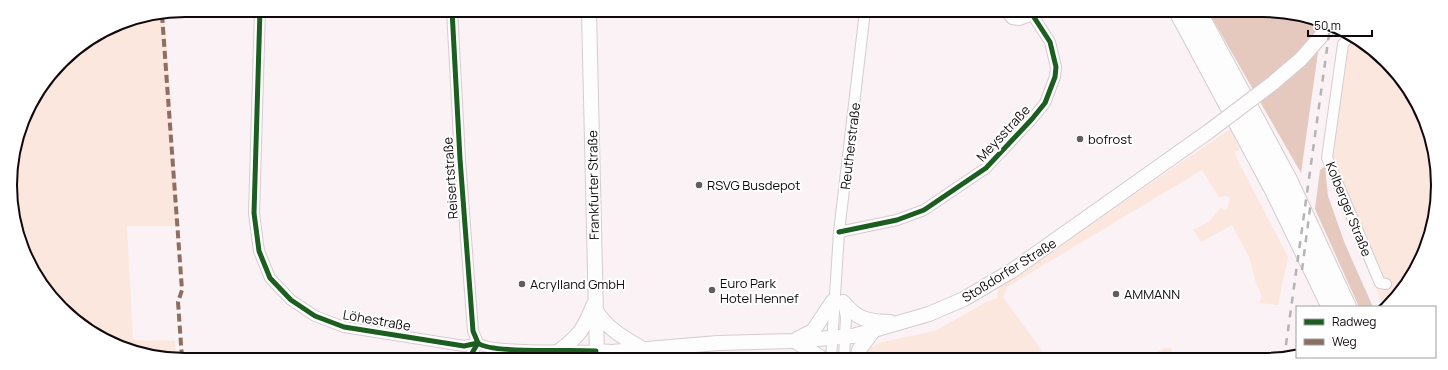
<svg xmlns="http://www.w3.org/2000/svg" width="1448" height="370" viewBox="0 0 1448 370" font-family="Manrope,sans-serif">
  <rect width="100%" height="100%" fill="#faf2f4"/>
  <g fill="#fce7df">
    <polygon points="165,14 179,226 127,226 133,340 175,341 176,358 162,358 98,337 46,292 19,241 10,173 28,108 69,54 118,23"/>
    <polygon points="1354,37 1402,79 1429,133 1434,165 1436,208 1420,263 1388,307 1384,307 1337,200 1339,192 1379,288 1386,292 1330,161 1345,45"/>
    <polygon points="1230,129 1240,149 1234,153 1288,257 1278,305 1259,303 1262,296 1256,283 1249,257 1232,225 1201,242 1193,230 1209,222 1221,207 1223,210 1227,209 1230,199 1227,196 1219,197 1202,170 1007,287 1003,297 1048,359 912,359 909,354 902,359 866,359 868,349 882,342 935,331 988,301 997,298 998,288"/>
    <polygon points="1166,347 1172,349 1171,359 1146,359"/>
  </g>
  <g fill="#e5c9be">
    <polygon points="1208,11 1286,12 1322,24 1301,173"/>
    <polygon points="1325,166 1328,196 1345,244 1373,307 1359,307 1315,209 1320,170"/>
  </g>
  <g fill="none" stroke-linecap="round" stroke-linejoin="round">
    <defs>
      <g id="minor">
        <path d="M 260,10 L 254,213 L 259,251 L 270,278 L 291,300 L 315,316 L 344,327 L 464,346 L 478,343 C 490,354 575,349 596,351"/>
        <polyline points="452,10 460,159 473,331 478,343 469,358"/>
        <polyline points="1008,11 1008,14 1012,19 1019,20 1033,15"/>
        <polyline points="1352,34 1343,44 1327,158 1380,283 1386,284"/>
        <polyline points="839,232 897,220 924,210 986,168 1032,119 1045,103 1055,77 1056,67 1050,42 1030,11"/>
        <polyline points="843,303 846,317 844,359"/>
        <polyline points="831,359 839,232 865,11"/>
      </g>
      <g id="secondary">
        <polyline points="589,11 597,358"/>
        <polyline points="1273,83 1301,59 1330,26"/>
        <path d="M 843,302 C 857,319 868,322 890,322"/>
        <path d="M 595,309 C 607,329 624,338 643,349"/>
        <polyline points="797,339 813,331 833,301"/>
        <polyline points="795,341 823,359"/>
        <path d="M 559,351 C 579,336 584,329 593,306"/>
        <polyline points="596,351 612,352 718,343 795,341 853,336 929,314 964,299 1013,270 1208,132"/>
        <polyline points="857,359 859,350 873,331"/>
      </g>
      <g id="motorway">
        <polyline points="1178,11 1274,190 1331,307"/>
        <polyline points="1197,11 1288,180 1347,307"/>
      </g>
    </defs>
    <use href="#minor" stroke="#d5cccf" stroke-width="12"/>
    <use href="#secondary" stroke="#d5cccf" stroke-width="16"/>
    <use href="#motorway" stroke="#d5cccf" stroke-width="20"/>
    <use href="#minor" stroke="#fefdfd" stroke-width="10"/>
    <use href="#secondary" stroke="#fefdfd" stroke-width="14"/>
    <use href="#motorway" stroke="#fefdfd" stroke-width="18"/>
    <g stroke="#b5b3b3" stroke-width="2.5" stroke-dasharray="7 7" stroke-linecap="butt">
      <polyline points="1302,270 1311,201"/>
      <polyline points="1284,359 1330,27"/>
    </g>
    <defs>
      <polyline id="secondary-bridge" points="1208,132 1273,83"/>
    </defs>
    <use href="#secondary-bridge" stroke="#d5cccf" stroke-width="16" stroke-linecap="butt"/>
    <use href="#secondary-bridge" stroke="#fefdfd" stroke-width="14"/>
    <polyline stroke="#8d6e63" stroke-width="4" stroke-dasharray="8 4" stroke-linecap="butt" points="162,15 182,290 178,302 182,358"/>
    <defs>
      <g id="cycleway">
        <path d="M 260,10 L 254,213 L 259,251 L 270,278 L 291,300 L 315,316 L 344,327 L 464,346 L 478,343 C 490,354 575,349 596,351"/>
        <polyline points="452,10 460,159 473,331 478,343 469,358"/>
        <polyline points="839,232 897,220 924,210 986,168 1032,119 1045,103 1055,77 1056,67 1050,42 1030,11"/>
      </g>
    </defs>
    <use href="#cycleway" stroke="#fff" stroke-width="8"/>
    <use href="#cycleway" stroke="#1b5e20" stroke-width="5"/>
  </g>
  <g fill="#635b5d" stroke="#fff" stroke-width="1.5">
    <circle cx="1080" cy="139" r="4"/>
    <circle cx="699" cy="185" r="4"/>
    <circle cx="522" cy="284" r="4"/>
    <circle cx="712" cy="290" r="4"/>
    <circle cx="1116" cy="294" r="4"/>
  </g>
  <g text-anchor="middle" stroke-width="4" stroke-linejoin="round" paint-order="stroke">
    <g font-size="13" fill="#11090c" stroke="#fff">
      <text transform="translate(1003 133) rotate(-47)" y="5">Meysstraße</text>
      <text transform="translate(850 146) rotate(-83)" y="5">Reutherstraße</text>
      <text transform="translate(450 178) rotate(-94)" y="5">Reisertstraße</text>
      <text transform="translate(593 185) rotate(-91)" y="5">Frankfurter Straße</text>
      <text transform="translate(1349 209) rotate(68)" y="5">Kolberger Straße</text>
      <text transform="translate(1009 270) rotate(-32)" y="5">Stoßdorfer Straße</text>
      <text transform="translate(377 320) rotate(10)" y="5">Löhestraße</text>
    </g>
    <g font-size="13" fill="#11090c" stroke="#fff" text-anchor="start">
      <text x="1088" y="144">bofrost</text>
      <text x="707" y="190">RSVG Busdepot</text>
      <text x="720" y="288">Euro Park<tspan x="720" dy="15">Hotel Hennef</tspan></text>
      <text x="530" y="289">Acrylland GmbH</text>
      <text x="1124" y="299">AMMANN</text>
    </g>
  </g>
  <path d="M0 0H1448V370H0ZM185 17H1263A168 168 0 0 1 1431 185V185A168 168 0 0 1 1263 353H185A168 168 0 0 1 17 185V185A168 168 0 0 1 185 17Z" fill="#fff" fill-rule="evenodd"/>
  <path fill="none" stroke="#11090c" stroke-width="2" d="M185 17H1263A168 168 0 0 1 1431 185V185A168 168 0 0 1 1263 353H185A168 168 0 0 1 17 185V185A168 168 0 0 1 185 17Z"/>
  <rect x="1296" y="306" width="140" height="52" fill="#ffffff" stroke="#a09d9e"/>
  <rect x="1304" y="319" width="20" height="6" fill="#1b5e20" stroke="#a09d9e"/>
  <text x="1332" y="326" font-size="12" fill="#11090c">Radweg</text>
  <rect x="1304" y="339" width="20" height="6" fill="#8d6e63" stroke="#a09d9e"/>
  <text x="1332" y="346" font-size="12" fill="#11090c">Weg</text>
  <path d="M1308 30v6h64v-6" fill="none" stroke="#11090c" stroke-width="2"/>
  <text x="1314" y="30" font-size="12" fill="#11090c" stroke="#ffffff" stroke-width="3" paint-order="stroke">50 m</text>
</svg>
